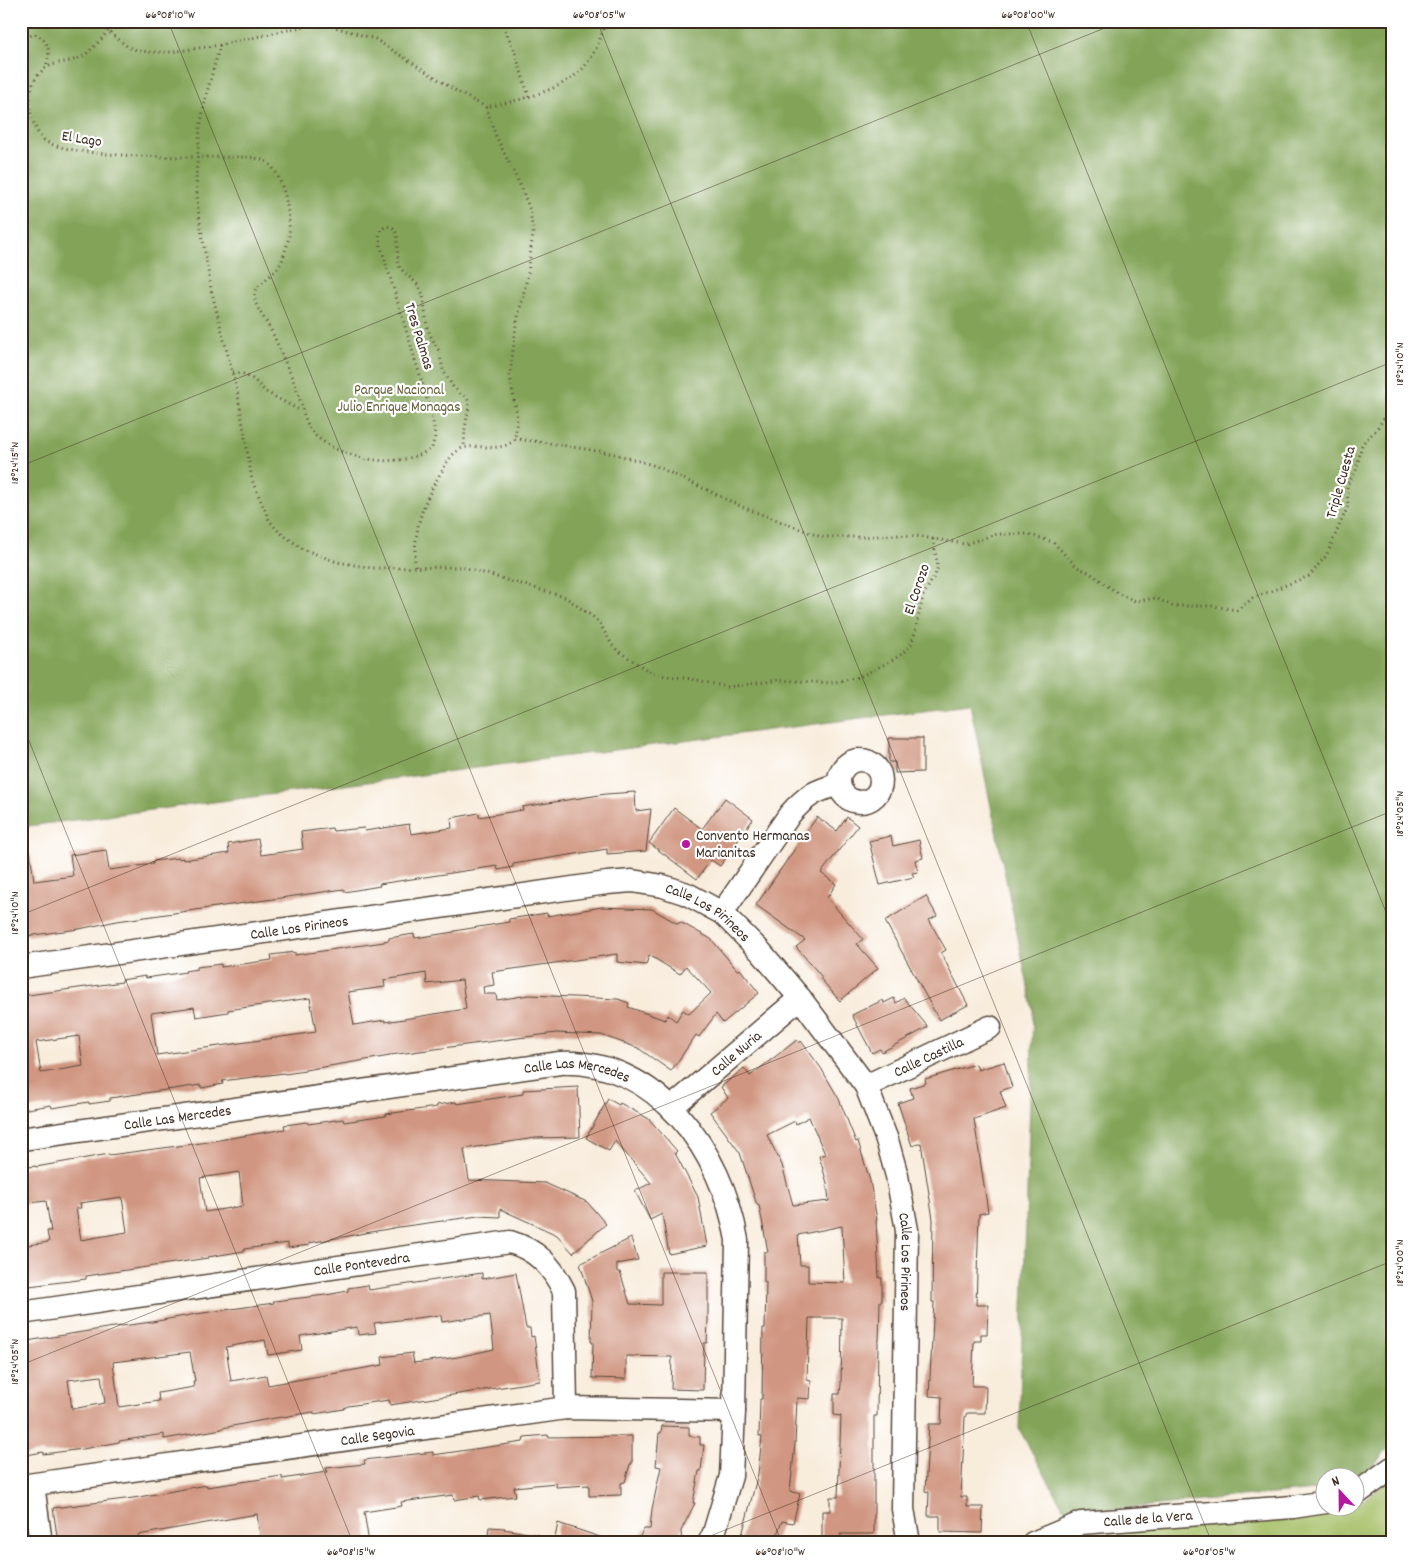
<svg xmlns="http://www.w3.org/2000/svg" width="1413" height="1564" viewBox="0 0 1413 1564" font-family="Dekko,sans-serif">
  <rect width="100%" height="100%" fill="#fff"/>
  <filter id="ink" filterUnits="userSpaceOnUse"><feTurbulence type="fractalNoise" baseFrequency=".02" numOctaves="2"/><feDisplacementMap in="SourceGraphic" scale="10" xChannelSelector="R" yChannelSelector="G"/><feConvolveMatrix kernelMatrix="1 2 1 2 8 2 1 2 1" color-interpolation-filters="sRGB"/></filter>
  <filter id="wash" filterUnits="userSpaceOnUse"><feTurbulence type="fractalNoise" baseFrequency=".0096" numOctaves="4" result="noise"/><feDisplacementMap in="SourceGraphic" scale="20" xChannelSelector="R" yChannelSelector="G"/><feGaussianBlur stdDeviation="1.12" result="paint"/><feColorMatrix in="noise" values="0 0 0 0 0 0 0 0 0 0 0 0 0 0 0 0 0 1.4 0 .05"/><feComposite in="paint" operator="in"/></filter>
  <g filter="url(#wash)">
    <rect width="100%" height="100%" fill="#f8ecdb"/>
    <polygon fill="#a4bd63" stroke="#707440" points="1392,1479 1392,1543 1071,1543 1069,1538 1083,1533 1338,1507 1356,1506 1356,1505"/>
    <path fill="#83a459" stroke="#5f673c" d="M 21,21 L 1392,21 L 1392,1443 C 1384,1453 1369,1474 1357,1477 C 1350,1479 1335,1476 1326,1476 L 1325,1489 L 1097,1511 L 1068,1516 L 1019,1429 L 1033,1011 L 970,704 L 21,827 Z"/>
    <g id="blocks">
      <g fill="#d09681" fill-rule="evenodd">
        <polygon points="889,738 923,738 923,772 895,773 895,762 889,762"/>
        <polygon points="635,792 636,811 651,809 646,851 607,854 607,849 513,864 513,867 498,870 497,866 379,884 380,886 344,892 344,889 117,921 79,929 26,936 24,925 21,925 21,852 30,852 34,881 73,876 70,855 106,850 109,870 153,864 153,861 179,858 178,859 183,858 183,860 229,853 228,844 258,839 261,855 303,849 301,832 332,828 333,831 364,828 365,831 409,824 411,834 452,828 451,818 479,813 479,817 523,810 522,807 606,794"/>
        <polygon points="725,798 753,819 720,866 711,860 697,879 649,843 674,808 702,829"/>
        <polygon points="817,817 837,831 847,817 858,826 821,873 836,884 827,898 863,939 857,944 878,968 840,1001 820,978 822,977 796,947 805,940 756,905"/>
        <polygon points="891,836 893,846 919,840 923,858 915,860 918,872 912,873 914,877 880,885 869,841"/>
        <polygon points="926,896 937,916 929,920 946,950 941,953 968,1005 939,1020 885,921"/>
        <path d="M 602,907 L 652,909 L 678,924 L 680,922 L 711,939 L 738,971 L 740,969 L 759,993 L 723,1023 L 716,1014 L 699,1037 L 696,1035 L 671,1071 L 638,1048 L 601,1035 L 556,1033 L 390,1055 L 390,1056 L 305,1070 L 305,1071 L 285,1074 L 284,1073 L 222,1081 L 223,1084 L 201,1088 L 201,1085 L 110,1098 L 110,1101 L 89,1104 L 89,1102 L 52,1108 L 51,1105 L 21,1110 L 21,996 L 122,982 L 122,980 L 145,976 L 146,978 L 186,972 L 185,971 L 197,969 L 197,967 L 221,964 L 221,967 L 272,960 L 271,955 L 295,952 L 295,955 L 384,942 L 384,941 L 389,940 L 389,938 L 414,934 L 415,938 L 454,932 L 454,931 L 509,922 L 509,919 L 547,913 L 547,916 ZM 617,954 L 617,962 L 646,965 L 649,955 L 680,974 L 686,966 L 711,993 L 689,1014 L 683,1010 L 676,1021 L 668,1015 L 665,1020 L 628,1007 L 629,1003 L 618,999 L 529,995 L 497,1000 L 496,994 L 484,994 L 483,987 L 494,985 L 492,972 ZM 426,973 L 427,984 L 462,980 L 466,1009 L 385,1022 L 385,1020 L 354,1025 L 348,992 L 385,987 L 384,980 ZM 310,998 L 316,1032 L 157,1055 L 151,1013 L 194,1007 L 196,1017 L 228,1012 L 228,1010 ZM 79,1036 L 83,1066 L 41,1073 L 36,1042 Z"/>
        <polygon points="894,998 896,1003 904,998 928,1027 882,1052 880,1049 872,1053 852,1015 883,1000 884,1003"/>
        <path d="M 797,1040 L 799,1043 L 801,1041 L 821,1068 L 839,1099 L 856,1142 L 858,1141 L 870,1181 L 877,1220 L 876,1220 L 879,1278 L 882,1278 L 882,1301 L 880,1301 L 879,1341 L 878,1341 L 877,1416 L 874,1416 L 874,1534 L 840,1534 L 845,1543 L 822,1543 L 822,1511 L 830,1511 L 830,1497 L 838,1497 L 841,1416 L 834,1415 L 834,1394 L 840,1394 L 841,1384 L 842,1318 L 809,1318 L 807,1380 L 811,1381 L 810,1399 L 797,1398 L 795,1444 L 790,1491 L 800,1494 L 793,1523 L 782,1521 L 774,1543 L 740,1543 L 758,1474 L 762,1437 L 759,1436 L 760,1399 L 762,1399 L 763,1328 L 765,1328 L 766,1282 L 764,1282 L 764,1252 L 768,1252 L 759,1205 L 757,1205 L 740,1153 L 710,1112 L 728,1098 L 721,1087 L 744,1068 L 750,1076 ZM 809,1117 L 825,1154 L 819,1156 L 827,1183 L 829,1201 L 793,1205 L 782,1165 L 767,1135 L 795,1121 L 796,1124 ZM 842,1226 L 845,1283 L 808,1282 L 808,1265 L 800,1265 L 798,1235 Z"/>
        <polygon points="1004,1062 1012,1087 1000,1091 1006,1108 974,1119 988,1212 979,1214 976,1305 988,1305 987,1334 981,1334 981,1341 974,1341 972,1386 986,1386 985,1413 967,1413 965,1417 961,1497 967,1497 967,1507 983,1507 982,1533 940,1532 940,1516 928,1516 929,1492 925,1491 929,1424 941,1424 942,1397 929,1396 934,1302 932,1302 933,1219 921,1143 912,1146 898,1103 913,1098 910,1088 926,1083 925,1079 976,1064 978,1070"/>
        <path d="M 578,1087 L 580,1137 L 535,1138 L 464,1149 L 469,1180 L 545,1183 L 587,1202 L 606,1224 L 573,1253 L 557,1235 L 500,1209 L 500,1217 L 478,1216 L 399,1227 L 309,1243 L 309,1245 L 288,1248 L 288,1243 L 244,1249 L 244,1251 L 208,1257 L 208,1258 L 86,1276 L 86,1279 L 21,1287 L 21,1246 L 49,1242 L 47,1231 L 51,1231 L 46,1201 L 21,1204 L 21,1168 L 36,1166 L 36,1167 L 109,1154 L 109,1155 L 201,1143 L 285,1129 L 284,1125 L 307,1122 L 308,1124 L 343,1119 L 344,1122 L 386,1116 L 386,1114 L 437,1107 L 437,1105 L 456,1102 L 457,1104 L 523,1094 L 523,1090 ZM 239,1172 L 243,1206 L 205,1212 L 200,1178 ZM 122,1197 L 127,1232 L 81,1240 L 76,1208 L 81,1208 L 80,1203 Z"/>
        <polygon points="608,1099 619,1105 620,1103 649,1119 677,1151 675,1153 698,1197 707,1246 669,1254 662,1214 650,1220 635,1191 651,1183 615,1141 609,1151 586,1138"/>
        <polygon points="631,1238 638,1260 617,1264 617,1272 620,1272 630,1304 661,1305 661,1272 708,1272 708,1320 707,1343 704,1343 703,1390 671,1389 672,1357 626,1356 626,1379 592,1378 593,1342 591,1342 592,1301 580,1264"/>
        <path d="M 482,1273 L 482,1279 L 516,1273 L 526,1328 L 530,1328 L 531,1337 L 534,1336 L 540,1381 L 390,1405 L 389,1400 L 348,1406 L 344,1408 L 344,1409 L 314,1414 L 314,1412 L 269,1419 L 222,1428 L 222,1429 L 164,1439 L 164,1434 L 119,1441 L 119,1442 L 83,1449 L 43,1454 L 43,1452 L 21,1456 L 21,1342 L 107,1328 L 152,1322 L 196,1314 L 274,1303 L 274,1301 L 326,1295 L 348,1291 L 348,1288 L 368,1285 L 369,1290 ZM 441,1315 L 442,1322 L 490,1315 L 494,1349 L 458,1357 L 414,1363 L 412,1353 L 382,1357 L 383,1365 L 268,1385 L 266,1375 L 231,1381 L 226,1347 L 265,1340 L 268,1355 L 302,1350 L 300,1336 L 357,1327 L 358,1335 L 376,1333 L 374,1323 ZM 190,1352 L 195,1381 L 193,1381 L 194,1387 L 158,1393 L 159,1401 L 119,1407 L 113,1362 ZM 101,1376 L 105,1403 L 72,1409 L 68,1380 Z"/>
        <polygon points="662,1426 689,1427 689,1436 700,1437 700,1445 704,1445 701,1471 699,1471 693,1503 695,1503 681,1531 682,1543 636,1543 644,1529 650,1529 652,1509 661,1467 656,1466 659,1433 661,1433"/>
        <polygon points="548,1435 548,1437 632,1436 632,1464 630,1464 625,1482 621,1483 621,1495 589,1496 589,1485 556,1487 556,1483 514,1487 516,1496 480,1500 479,1496 454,1500 453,1495 401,1502 402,1506 364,1512 369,1543 261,1543 257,1514 138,1535 139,1543 58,1543 53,1508 133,1498 207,1485 207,1487 282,1476 282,1479 327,1472 326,1468 365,1464 364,1460 433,1452 433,1455 523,1442 524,1437"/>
        <polygon points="558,1523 609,1540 608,1543 554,1543"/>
        <polygon points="489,1527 505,1528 504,1529 539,1535 538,1543 487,1543"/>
      </g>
    </g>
  </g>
  <g filter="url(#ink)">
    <use href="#blocks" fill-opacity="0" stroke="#57473a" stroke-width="1"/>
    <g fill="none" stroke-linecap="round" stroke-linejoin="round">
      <defs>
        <g id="minor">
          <circle cx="860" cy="781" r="21"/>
          <path d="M 722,913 L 790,814 C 807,795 815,791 839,784"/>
          <path id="s1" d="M 21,967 L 607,883 L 632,881 L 663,886 L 687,894 L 722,913 L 761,952 L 800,998 L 866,1086 L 887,1140 L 897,1176 L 907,1230 L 903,1509 L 909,1543"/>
          <path id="s2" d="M 866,1086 L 990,1027"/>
          <path id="s3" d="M 671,1108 L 800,998"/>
          <path id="s4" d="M 21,1139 L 560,1063 C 658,1059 722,1152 737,1240 L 734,1411 L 731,1476 L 714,1533 L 709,1543"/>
          <path id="s5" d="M 21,1313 L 510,1242 C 537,1250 552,1266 564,1291 L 566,1408"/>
          <polyline points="33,1485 41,1543"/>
          <path id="s6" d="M 21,1486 L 566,1408 L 734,1411"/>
          <polyline points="1356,1494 1392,1468"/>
          <path id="s7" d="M 1033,1543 L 1081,1523 L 1293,1507 L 1326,1502"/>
        </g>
      </defs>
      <use href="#minor" stroke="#57473a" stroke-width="25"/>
      <g stroke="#57473a" stroke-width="3" stroke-dasharray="1 4" stroke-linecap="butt">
        <path d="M 101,21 L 108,31 L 128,47 L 139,51 L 150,52 L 171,52 L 220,45 L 310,25 L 331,26 L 375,39 L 461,94 L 486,107 C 514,102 565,90 584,67 C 595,54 602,37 605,21"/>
        <polyline points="501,21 515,52 529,97"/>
        <path d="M 108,31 C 100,40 91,52 81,57 C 66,65 52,59 39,74 C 31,83 29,97 30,110 C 31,119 37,134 44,140 C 69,160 211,157 248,157 C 255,158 263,159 269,164 C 284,177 291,217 289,236 C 288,243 285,251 283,258 C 277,277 252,282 255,300 C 257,310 265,318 269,327 C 274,335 277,343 280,351 C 286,364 292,377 297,390 C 302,404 303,419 312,432 C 317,438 324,442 330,446 C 360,462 402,468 432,448 L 435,436 L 432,415 L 380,244 L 379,237 L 381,229 L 387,226 L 393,228 L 397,234 L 398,262 L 400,268 L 418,285 L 423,295 L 427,326 L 430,335 L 439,351 L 443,370 L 453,387 L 468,400 L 469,406 L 465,428 L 464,448"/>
        <path d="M 21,39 L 35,34 C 51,42 50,52 46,67"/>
        <polyline points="220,45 206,96 200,127 196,177 198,210 211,289 238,395 252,480 269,520 279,532 303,549 337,562 372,568 463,567 565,597 593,617 600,624 612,645 618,651 652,673 658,675 692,679 727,687 780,680 831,683 859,677 889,662 902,654 911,644 914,636 923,596 935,575 938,567 933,539"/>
        <polyline points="233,372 243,374 253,379 266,392 301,411"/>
        <polyline points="515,439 549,443 615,454 656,466 745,508 821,537 857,537 895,535 916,536 965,544 997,534 1028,534 1053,542 1077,567 1090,573 1119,594 1135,601 1156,598 1172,606 1214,606 1237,610 1253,598 1309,576 1326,556 1348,506 1347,485 1356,471 1362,444 1376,430 1392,407"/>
        <path d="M 415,566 C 414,528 422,503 442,471 C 447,462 453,451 463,448 C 480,443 501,454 515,439 L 517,417 L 510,376 L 516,326 L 528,274 L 533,233 L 530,210 L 521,187 L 496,136 L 486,107"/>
      </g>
      <use href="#minor" stroke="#fff" stroke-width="22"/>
    </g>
  </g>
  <path fill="none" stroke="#3b2a1e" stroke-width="1" stroke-opacity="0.45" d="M 168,21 L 782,1543M 597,21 L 1212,1543M 1026,21 L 1392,927M 21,466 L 1122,21M 21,721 L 353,1543M 21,915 L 1392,362M 21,1365 L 1392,811M 693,1543 L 1392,1261"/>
  <circle fill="#b5179e" stroke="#fff" stroke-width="2" cx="686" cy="844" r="5"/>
  <g text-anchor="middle" stroke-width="4.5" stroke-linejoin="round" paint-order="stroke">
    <g font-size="15" fill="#3b2a1e" stroke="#fff">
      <text transform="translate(82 138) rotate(9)" y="5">El Lago</text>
      <text transform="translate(420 336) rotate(73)" y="5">Tres Palmas</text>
      <text transform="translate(1340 482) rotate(-74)" y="5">Triple Cuesta</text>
      <text transform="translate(916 589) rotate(-71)" y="5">El Corozo</text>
      <text dy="5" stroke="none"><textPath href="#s1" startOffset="701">Calle Los Pirineos</textPath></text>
      <text dy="5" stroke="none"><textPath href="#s1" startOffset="281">Calle Los Pirineos</textPath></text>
      <text dy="5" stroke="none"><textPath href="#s3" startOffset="85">Calle Nuria</textPath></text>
      <text dy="5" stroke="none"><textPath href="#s2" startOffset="69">Calle Castilla</textPath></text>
      <text dy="5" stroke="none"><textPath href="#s4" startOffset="562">Calle Las Mercedes</textPath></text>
      <text dy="5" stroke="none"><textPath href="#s4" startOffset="158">Calle Las Mercedes</textPath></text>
      <text dy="5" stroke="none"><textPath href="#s1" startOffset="1121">Calle Los Pirineos</textPath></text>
      <text dy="5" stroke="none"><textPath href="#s5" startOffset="344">Calle Pontevedra</textPath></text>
      <text dy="5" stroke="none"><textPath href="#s6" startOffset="360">Calle Segovia</textPath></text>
      <text dy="5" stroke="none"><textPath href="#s7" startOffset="119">Calle de la Vera</textPath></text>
    </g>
    <g font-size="15" fill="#605d36" stroke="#fff">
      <text x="399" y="394">Parque Nacional<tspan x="399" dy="17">Julio Enrique Monagas</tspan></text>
    </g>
    <g font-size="15" fill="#3b2a1e" stroke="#fff" text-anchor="start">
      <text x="696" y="840">Convento Hermanas<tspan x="696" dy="17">Marianitas</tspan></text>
    </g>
  </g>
  <rect width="1413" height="1564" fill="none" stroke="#fff" stroke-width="55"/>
  <g transform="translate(1340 1492) rotate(338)"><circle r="24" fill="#ffffff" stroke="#b1aaa5"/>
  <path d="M0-4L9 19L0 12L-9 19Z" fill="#b5179e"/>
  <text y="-8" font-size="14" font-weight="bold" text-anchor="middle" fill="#3b2a1e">N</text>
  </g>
  <rect x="28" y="28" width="1358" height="1508" fill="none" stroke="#3b2a1e" stroke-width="2"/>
  <g font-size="12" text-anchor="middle" fill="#3b2a1e">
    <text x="170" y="18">66°08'10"W</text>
    <text x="599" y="18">66°08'05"W</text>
    <text x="1028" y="18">66°08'00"W</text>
    <text transform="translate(1399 364) rotate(-90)" y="4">18°24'10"N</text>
    <text transform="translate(14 463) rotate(-90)" y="4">18°24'15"N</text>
    <text transform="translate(1399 814) rotate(-90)" y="4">18°24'05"N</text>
    <text transform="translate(14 913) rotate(-90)" y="4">18°24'10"N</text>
    <text transform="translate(1399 1263) rotate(-90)" y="4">18°24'00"N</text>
    <text transform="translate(14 1362) rotate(-90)" y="4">18°24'05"N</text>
    <text x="351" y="1555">66°08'15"W</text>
    <text x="780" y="1555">66°08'10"W</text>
    <text x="1209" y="1555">66°08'05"W</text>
  </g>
</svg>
